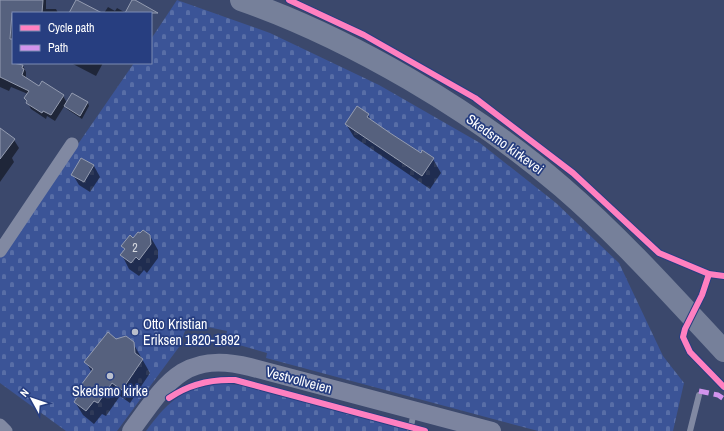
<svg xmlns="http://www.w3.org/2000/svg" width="724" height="431" viewBox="0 0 724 431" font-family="'Archivo Narrow',sans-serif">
  <defs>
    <pattern id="cemetery-stones" width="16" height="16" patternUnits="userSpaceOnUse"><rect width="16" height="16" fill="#3b5497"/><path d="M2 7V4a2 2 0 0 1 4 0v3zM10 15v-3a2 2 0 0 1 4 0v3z" fill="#586ea7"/></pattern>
  </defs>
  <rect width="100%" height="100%" fill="#3b486c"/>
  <g fill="url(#cemetery-stones)">
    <polygon points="177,0 270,33 379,85 480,143 556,203 619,263 663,356 684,383 673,431 538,431 266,358 267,353 225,341 227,331 188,323 179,347 117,431 66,431 0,383 0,257 134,63 151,63 151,39"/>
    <path d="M 214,383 L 240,385 L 415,431 L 146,431 C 166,404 180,390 214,383 Z"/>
  </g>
  <g fill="#0007">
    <polygon points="0,0 46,0 46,9 56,9 58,13 13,13 13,48 0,44"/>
    <polygon points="108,7 115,11 117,8 126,13 104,13"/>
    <polygon points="0,55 13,61 13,63 23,66 26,72 26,79 39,87 63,96 67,103 72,94 88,103 89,106 82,119 67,109 65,105 55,121 47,116 46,119 31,109 25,98 28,94 11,87 9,91 0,87"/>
    <polygon points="71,63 103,63 96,76"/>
    <polygon points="368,115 372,122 421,154 423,152 433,159 441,173 430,189 354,137 346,124"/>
    <polygon points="0,130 14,140 19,148 12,158 14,162 0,182"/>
    <polygon points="82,159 94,166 100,177 90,192 79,185 73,175"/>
    <polygon points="150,236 158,250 158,258 147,273 144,270 139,276 129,269 122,255 125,251 123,246 134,239"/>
    <polygon points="116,340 133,343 150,373 130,403 120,396 106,416 102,414 94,424 83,415 75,402 82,393 80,389 92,373 86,362"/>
  </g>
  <g fill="#56617e" stroke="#949cb1">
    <polygon points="0,0 43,0 42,13 12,13 10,39 13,39 13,63 23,65 22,68 24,69 22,75 39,86 42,81 64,95 51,115 43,111 42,113 26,103 27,101 24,98 29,91 0,77"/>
    <polygon points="76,0 77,0 102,13 69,13"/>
    <polygon points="132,0 135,0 158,13 125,13"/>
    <polygon points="72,93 88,102 80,116 64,106"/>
    <polygon points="357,106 369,114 367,117 390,133 421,153 422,150 434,158 422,176 345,124"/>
    <polygon points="0,128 15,139 0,159"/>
    <polygon points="81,158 94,165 84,182 71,175"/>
    <polygon points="143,230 150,235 151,244 139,260 136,257 131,263 120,255 125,249 121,246 130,235 133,238 138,232 140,233"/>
    <polygon points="108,332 116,339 126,336 134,342 135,353 143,359 122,390 112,383 98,403 94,401 86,411 74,402 81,391 78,389 93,369 84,362"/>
  </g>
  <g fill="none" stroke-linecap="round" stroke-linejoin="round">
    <g stroke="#8189a2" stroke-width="6">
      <polyline points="410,431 414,412"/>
      <polyline points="690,431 699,395"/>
    </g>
    <g stroke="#8189a2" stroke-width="13">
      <polyline points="0,251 72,144"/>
      <polyline points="0,425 6,431"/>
    </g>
    <path stroke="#7c849f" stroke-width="18" d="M 131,431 C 166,383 184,350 250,367 L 492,431"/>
    <path stroke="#76809a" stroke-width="22" d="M 241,0 C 350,38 474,111 562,187 C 620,237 672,295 724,351"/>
    <polyline stroke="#d193ec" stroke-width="5" stroke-dasharray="10 5" stroke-linecap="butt" points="699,391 718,395 724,399"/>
    <defs>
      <g id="cycleway">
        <polyline points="289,0 364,35 475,98 573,173 659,253 709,274 724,276"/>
        <polyline points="709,274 702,295 685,329 683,337 690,352 724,387"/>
        <path d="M 169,398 C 189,384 211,379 235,380 L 425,431"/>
      </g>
    </defs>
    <use href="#cycleway" stroke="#273e80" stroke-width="8"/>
    <use href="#cycleway" stroke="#ff80c0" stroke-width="6"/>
  </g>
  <g fill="#babfcc" stroke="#273e80" stroke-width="1.5">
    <circle cx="135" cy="332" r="4"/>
    <circle cx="110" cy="376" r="4"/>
  </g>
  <g text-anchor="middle" stroke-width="3.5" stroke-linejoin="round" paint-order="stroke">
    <g font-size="12" fill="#d5d8df">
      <text x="135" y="252">2</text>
    </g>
    <g font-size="14" fill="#fff" stroke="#273e80">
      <text transform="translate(505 144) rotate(36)" y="5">Skedsmo kirkevei</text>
      <text transform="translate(299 380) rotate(15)" y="5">Vestvollveien</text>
    </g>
    <g font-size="14" fill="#fff" stroke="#273e80" text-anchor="start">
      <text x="143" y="329">Otto Kristian<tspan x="143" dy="16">Eriksen 1820-1892</tspan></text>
      <text x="110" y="396" text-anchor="middle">Skedsmo kirke</text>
    </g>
  </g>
  <rect x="12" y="12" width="140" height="52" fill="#273e80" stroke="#7d8bb3"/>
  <rect x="20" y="25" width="20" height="6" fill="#ff80c0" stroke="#7d8bb3"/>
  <text x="48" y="32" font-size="12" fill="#ffffff">Cycle path</text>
  <rect x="20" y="45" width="20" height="6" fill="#d193ec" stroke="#7d8bb3"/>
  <text x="48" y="52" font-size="12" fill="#ffffff">Path</text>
  <g transform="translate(32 399) rotate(310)" stroke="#273e80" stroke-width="3" paint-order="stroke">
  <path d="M0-3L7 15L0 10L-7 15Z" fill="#ffffff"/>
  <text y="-6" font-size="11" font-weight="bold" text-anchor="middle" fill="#ffffff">N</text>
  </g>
</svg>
